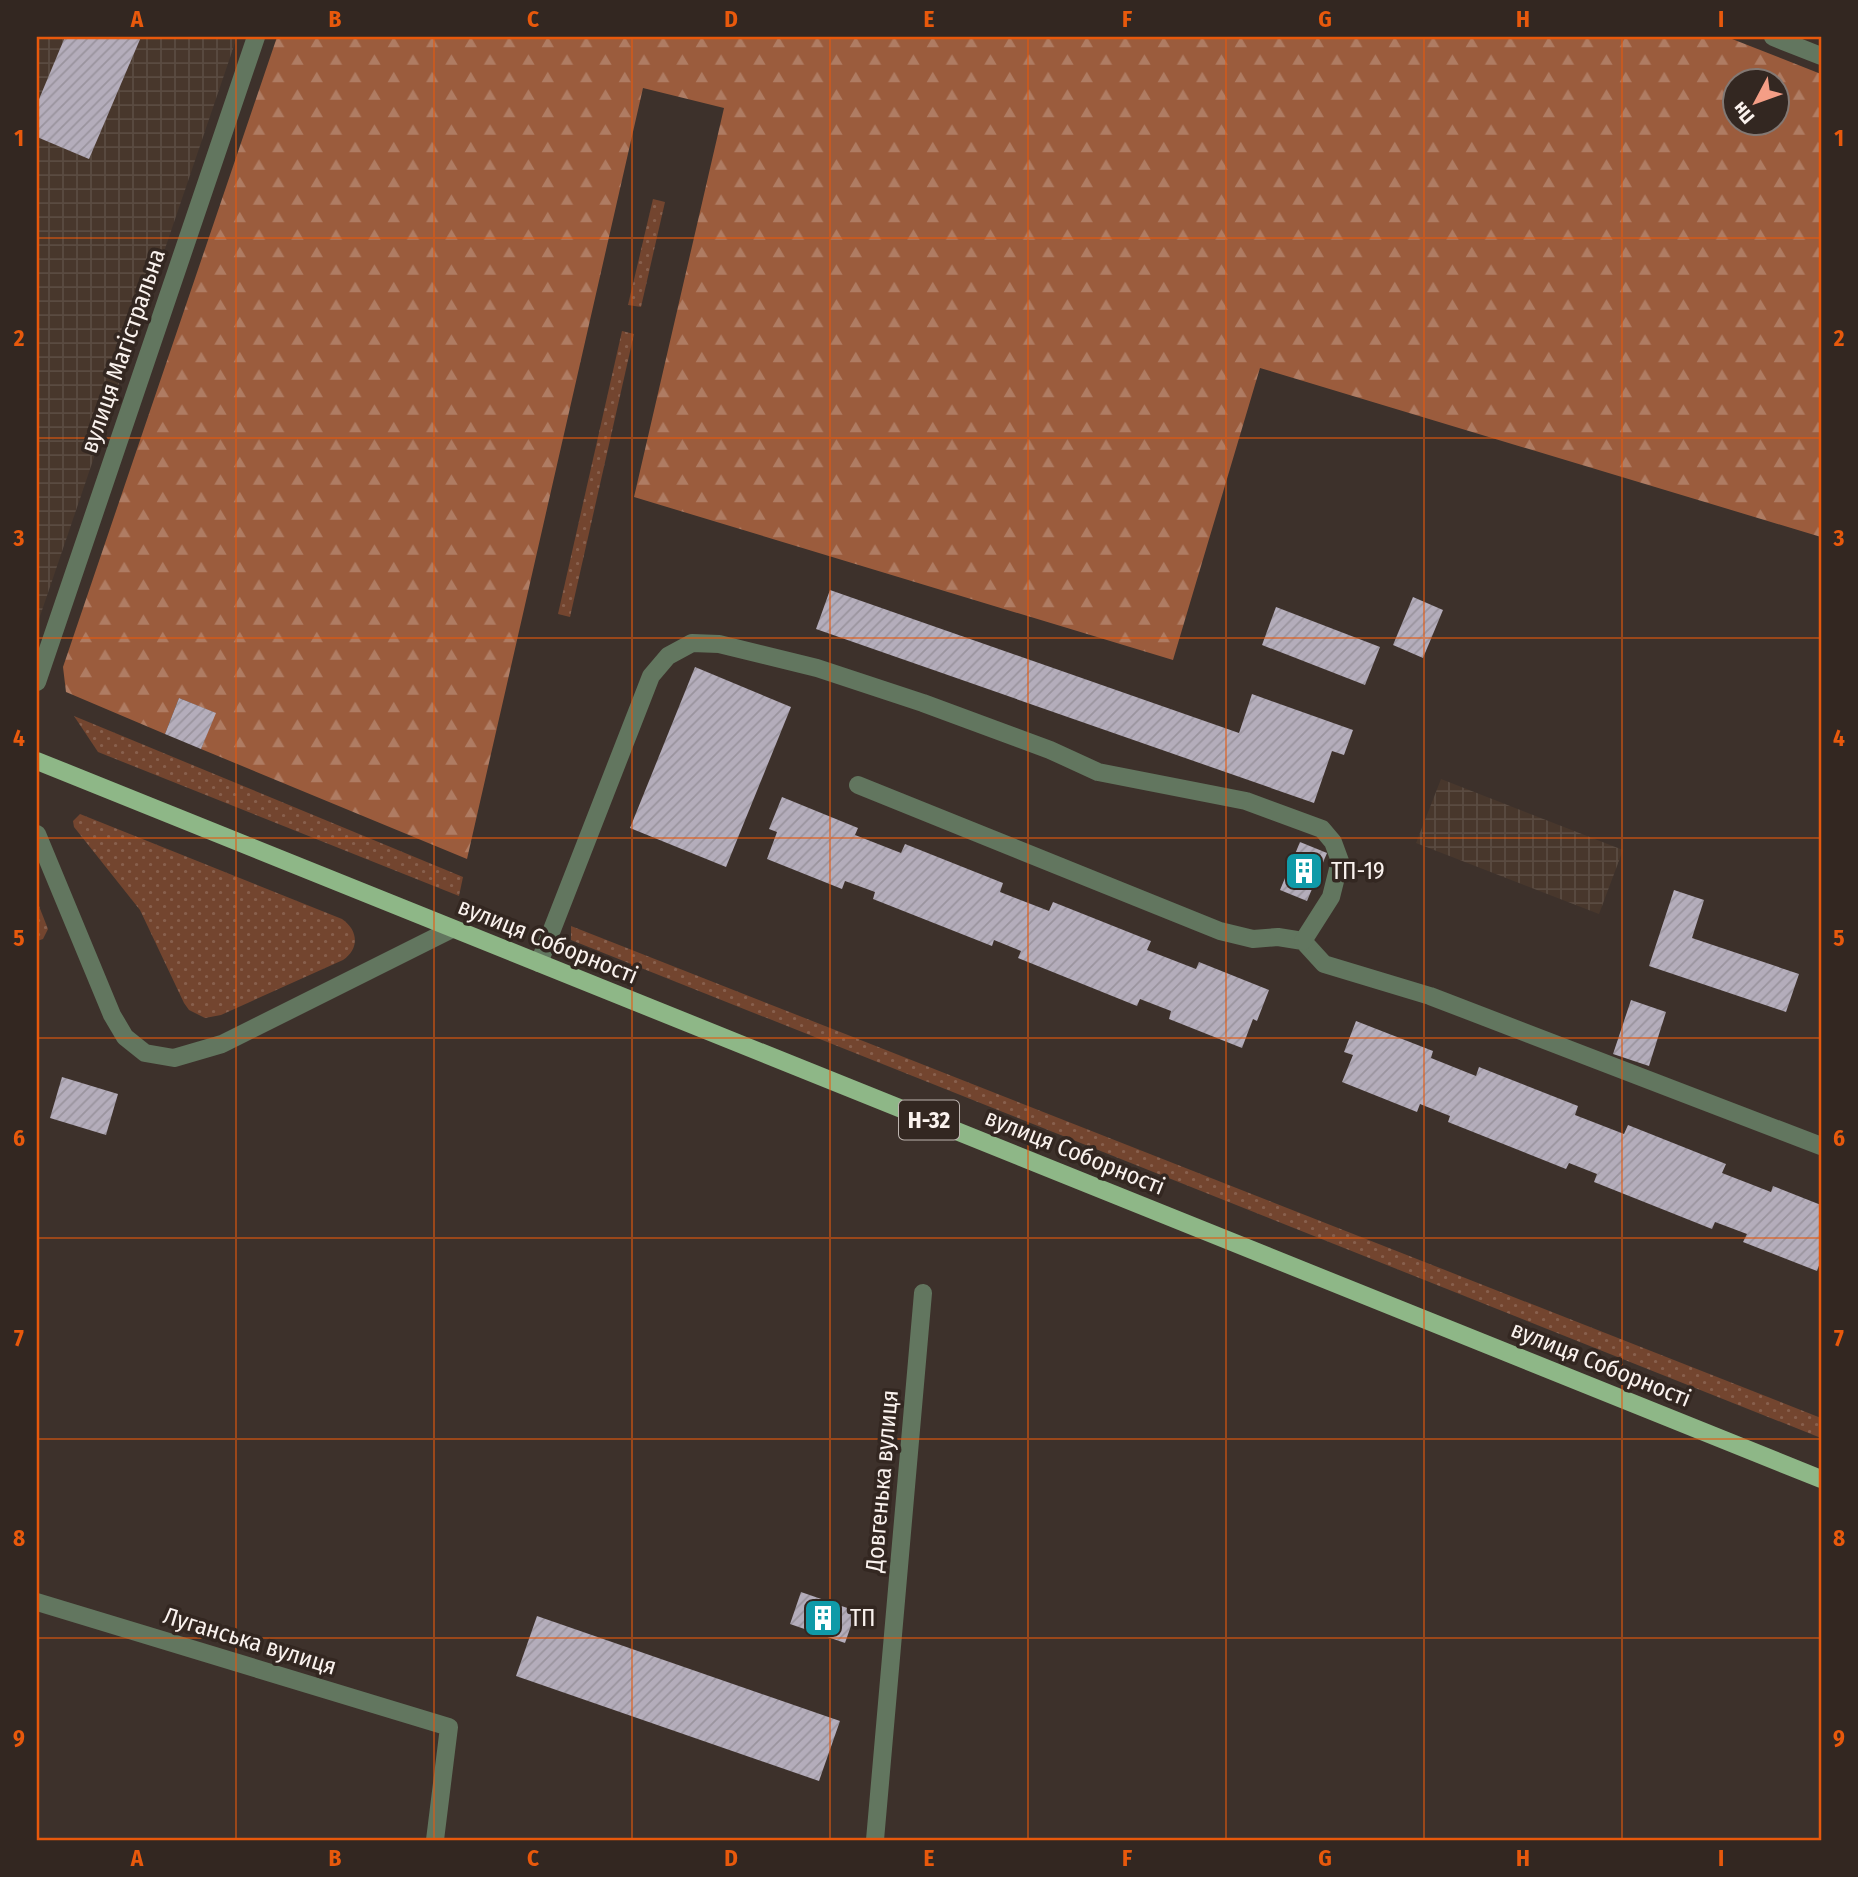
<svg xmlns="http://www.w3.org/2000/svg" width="1858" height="1877" viewBox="0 0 1858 1877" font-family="'Fira Sans Condensed',sans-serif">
  <defs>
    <pattern id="industrial-grid" width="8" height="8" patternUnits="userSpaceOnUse" patternTransform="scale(1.75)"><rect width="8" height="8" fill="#48372c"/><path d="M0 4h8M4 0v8" fill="none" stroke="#5a4b41"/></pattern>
    <pattern id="grass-dots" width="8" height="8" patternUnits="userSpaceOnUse" patternTransform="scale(1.75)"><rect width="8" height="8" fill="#73452f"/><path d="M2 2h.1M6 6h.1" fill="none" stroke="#88604d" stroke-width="1.8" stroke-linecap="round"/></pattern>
    <pattern id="forest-firs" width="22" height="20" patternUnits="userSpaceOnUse" patternTransform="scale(1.75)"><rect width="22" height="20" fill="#9b5c3d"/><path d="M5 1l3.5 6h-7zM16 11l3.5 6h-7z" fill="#af7c63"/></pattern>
    <pattern id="building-hatch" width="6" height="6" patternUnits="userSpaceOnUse" patternTransform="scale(1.75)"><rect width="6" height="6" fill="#b4adbb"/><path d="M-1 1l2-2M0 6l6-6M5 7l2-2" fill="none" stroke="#9a949e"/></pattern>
  </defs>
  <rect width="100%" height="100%" fill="#3d312b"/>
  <g fill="url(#industrial-grid)">
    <polygon points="37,37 237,37 37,625"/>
    <polygon points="1441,779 1623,850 1599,914 1416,843"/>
  </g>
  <g fill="url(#grass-dots)">
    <polygon points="653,199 665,202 641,307 628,305"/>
    <polygon points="622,331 634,334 570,617 558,614"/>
    <polygon points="74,716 463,877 459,896 98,752"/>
    <path d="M 80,814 L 342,919 C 358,930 360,948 343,960 L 221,1015 L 205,1018 L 189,1010 L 184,1003 L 140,910 L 74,827 L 73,821 Z"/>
    <polygon points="37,901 48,929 43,939 37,941"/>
    <polygon points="571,926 1821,1418 1821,1438 571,940"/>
  </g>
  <path fill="url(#forest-firs)" fill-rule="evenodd" d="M 277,37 L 1727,37 L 1821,74 L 1821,537 L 1260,368 L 1173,660 L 634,497 L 724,108 L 643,88 L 467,859 L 201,749 L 215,713 L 179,698 L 165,734 L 66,692 L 63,667 ZM 1736,80 L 1778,80 L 1778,122 L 1736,122 Z"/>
  <g fill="url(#building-hatch)">
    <polygon points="65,37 141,37 89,159 37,137 37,104"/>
    <polygon points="830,590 1239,733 1252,694 1353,730 1344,755 1332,751 1314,803 816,629"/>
    <polygon points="1413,597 1443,610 1423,658 1393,645"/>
    <polygon points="1276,607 1380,647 1365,685 1262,645"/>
    <polygon points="695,667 791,707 726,867 630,828"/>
    <polygon points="179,698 216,713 201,749 165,734"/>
    <polygon points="782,797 858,828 855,835 901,853 905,844 1003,883 1000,892 1049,911 1053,902 1151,941 1147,950 1196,969 1199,962 1269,990 1257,1021 1253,1019 1242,1048 1169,1019 1171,1011 1140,999 1137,1006 1018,958 1021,951 994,940 992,946 873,899 875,892 845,881 842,889 767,859 777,832 769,829"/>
    <polygon points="1300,842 1327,853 1307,901 1280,890"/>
    <polygon points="1674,890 1704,900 1692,938 1799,974 1786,1012 1649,966"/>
    <polygon points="1631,1000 1666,1012 1649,1066 1613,1054"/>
    <polygon points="1356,1021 1433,1051 1431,1058 1476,1076 1479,1067 1578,1106 1575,1115 1624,1134 1628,1125 1726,1164 1722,1173 1771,1192 1773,1186 1821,1205 1821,1260 1817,1271 1743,1242 1747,1234 1715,1222 1712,1229 1594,1182 1597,1174 1569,1163 1566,1169 1448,1122 1450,1116 1420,1104 1417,1112 1342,1082 1353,1055 1344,1052"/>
    <polygon points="62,1077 118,1094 106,1135 50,1118"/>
    <polygon points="801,1592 856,1611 845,1643 790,1624"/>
    <polygon points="537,1616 840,1721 819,1781 516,1676"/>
  </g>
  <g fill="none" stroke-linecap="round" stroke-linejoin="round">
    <g stroke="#62765f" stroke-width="18">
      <polyline points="858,785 1220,931 1253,939 1278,937 1303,941 1324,964 1430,996 1821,1146"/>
      <polyline points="37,834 112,1015 125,1037 145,1053 174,1058 222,1044 452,929"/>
      <polyline points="539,963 651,676 668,656 692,643 719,644 817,668 923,703 1050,750 1098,772 1246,801 1322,829 1333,842 1340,861 1331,897 1303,941"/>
    </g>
    <g stroke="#62765f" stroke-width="18">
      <polyline points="1773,37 1821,56"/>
      <polyline points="37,682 256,37"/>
      <polyline points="37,1602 449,1727 435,1840"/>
      <polyline points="875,1840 923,1293"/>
    </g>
    <polyline stroke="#8eb787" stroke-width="18" points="37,761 1821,1479"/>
  </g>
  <path fill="none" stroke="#e8590c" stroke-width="2" stroke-opacity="0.55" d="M 236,37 L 236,1840M 434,37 L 434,1840M 632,37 L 632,1840M 830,37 L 830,1840M 1028,37 L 1028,1840M 1226,37 L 1226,1840M 1424,37 L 1424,1840M 1622,37 L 1622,1840M 37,238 L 1821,238M 37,438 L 1821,438M 37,638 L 1821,638M 37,838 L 1821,838M 37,1038 L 1821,1038M 37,1238 L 1821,1238M 37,1439 L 1821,1439M 37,1638 L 1821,1638"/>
  <defs>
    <symbol id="building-square" viewBox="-11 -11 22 22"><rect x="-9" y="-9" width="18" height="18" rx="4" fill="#0f9aa8" stroke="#332721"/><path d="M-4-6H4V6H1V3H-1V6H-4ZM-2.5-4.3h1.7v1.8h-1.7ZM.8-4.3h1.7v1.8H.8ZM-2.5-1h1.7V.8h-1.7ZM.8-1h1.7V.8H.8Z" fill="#fff"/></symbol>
  </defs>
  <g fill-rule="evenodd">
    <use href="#building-square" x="1282" y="849" width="44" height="44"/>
    <use href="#building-square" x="801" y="1596" width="44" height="44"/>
  </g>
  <g text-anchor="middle" stroke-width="7" stroke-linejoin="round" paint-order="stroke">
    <rect fill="#332721" stroke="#beb5b0" stroke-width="2" x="899" y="1100.5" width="60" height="39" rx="5"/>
    <g font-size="23" font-weight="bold" fill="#faf2ee">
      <text x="929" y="1128">Н-32</text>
    </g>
    <g font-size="24" fill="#faf2ee" stroke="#332721">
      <text transform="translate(123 351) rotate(-71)" y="8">вулиця Магістральна</text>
      <text transform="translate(548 941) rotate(22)" y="8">вулиця Соборності</text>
      <text transform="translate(1075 1152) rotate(22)" y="8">вулиця Соборності</text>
      <text transform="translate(1601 1364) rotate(22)" y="8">вулиця Соборності</text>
      <text transform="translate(882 1481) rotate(-85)" y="8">Довгенька вулиця</text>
      <text transform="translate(250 1641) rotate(17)" y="8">Луганська вулиця</text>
    </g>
    <g font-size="24" fill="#faf2ee" stroke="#332721" text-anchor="start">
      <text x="1331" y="879">ТП-19</text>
      <text x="850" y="1626">ТП</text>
    </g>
  </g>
  <rect width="1858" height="1877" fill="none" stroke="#332721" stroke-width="77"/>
  <g transform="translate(1756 102) rotate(229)"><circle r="33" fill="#332721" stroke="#837873" stroke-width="2"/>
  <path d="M0-5L12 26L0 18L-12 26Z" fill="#f49e86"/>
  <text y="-10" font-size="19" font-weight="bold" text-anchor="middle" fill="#faf2ee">Пн</text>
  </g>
  <rect x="38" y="38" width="1782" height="1801" fill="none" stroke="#e8590c" stroke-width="2.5"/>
  <g font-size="23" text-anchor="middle" font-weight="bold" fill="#e8590c">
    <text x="137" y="27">A</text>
    <text x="335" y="27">B</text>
    <text x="533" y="27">C</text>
    <text x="731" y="27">D</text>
    <text x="929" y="27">E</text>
    <text x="1127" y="27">F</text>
    <text x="1325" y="27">G</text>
    <text x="1523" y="27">H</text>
    <text x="1721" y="27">I</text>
    <text x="19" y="146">1</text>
    <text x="1839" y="146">1</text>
    <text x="19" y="346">2</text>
    <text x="1839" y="346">2</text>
    <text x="19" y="546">3</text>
    <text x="1839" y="546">3</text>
    <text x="19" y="746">4</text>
    <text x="1839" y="746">4</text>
    <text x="19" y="946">5</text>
    <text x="1839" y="946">5</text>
    <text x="19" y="1146">6</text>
    <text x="1839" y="1146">6</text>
    <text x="19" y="1346">7</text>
    <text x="1839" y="1346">7</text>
    <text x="19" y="1546">8</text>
    <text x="1839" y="1546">8</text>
    <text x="19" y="1746">9</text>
    <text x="1839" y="1746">9</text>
    <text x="137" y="1866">A</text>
    <text x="335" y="1866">B</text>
    <text x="533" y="1866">C</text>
    <text x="731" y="1866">D</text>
    <text x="929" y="1866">E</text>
    <text x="1127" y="1866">F</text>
    <text x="1325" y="1866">G</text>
    <text x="1523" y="1866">H</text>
    <text x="1721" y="1866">I</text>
  </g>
</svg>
